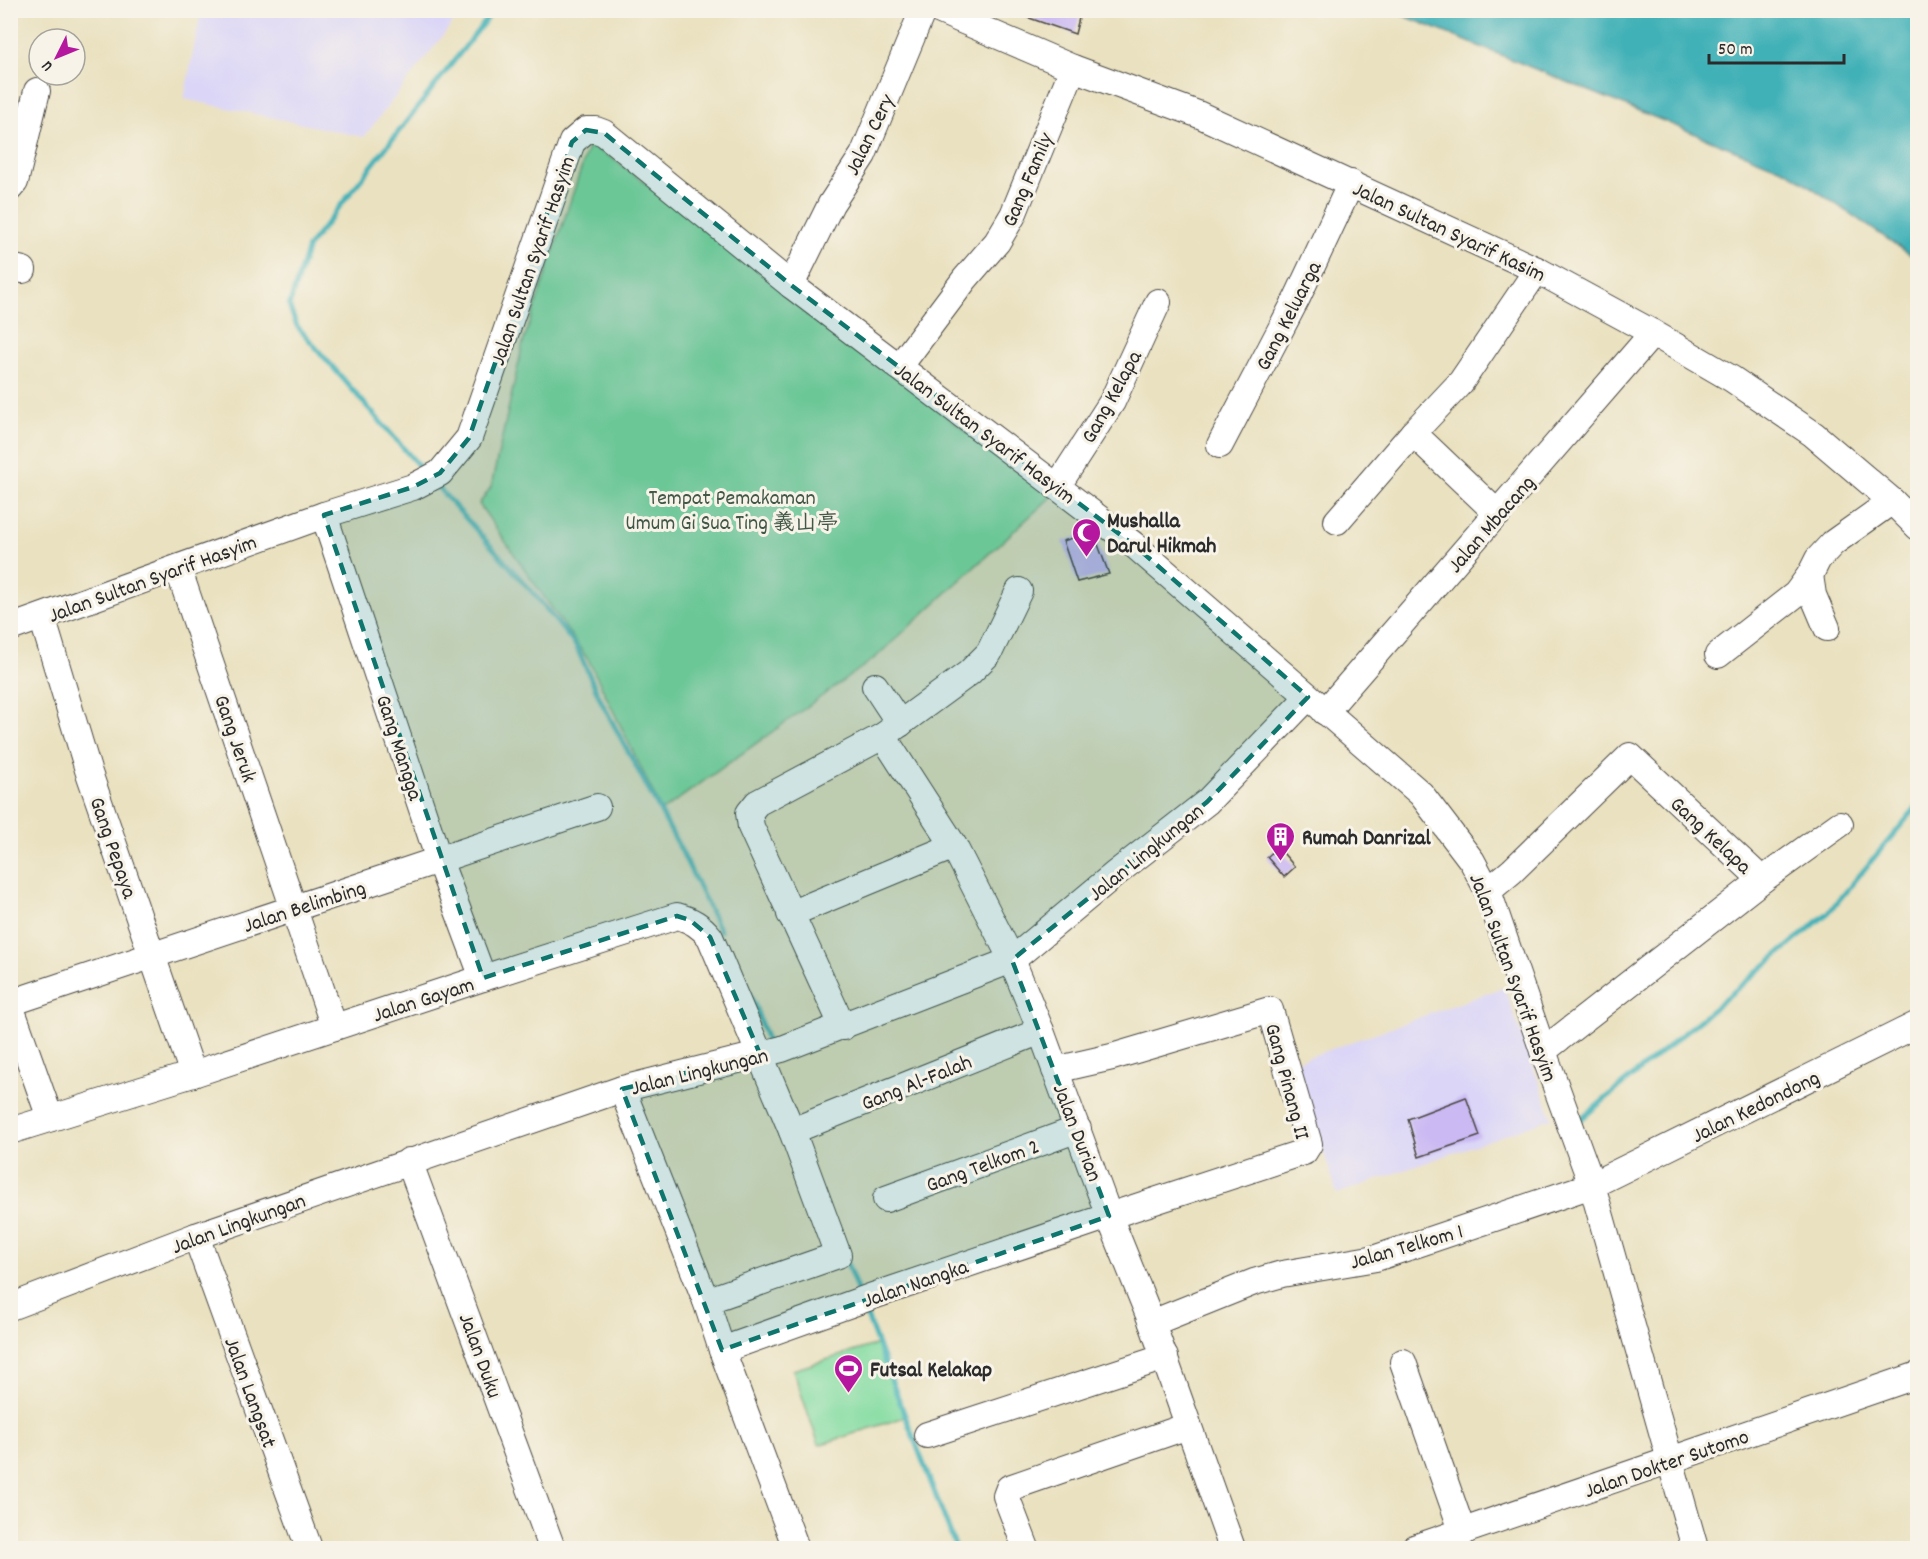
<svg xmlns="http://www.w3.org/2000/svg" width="1928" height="1559" viewBox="0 0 1928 1559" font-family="Dekko,'LXGW WenKai TC',sans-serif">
  <rect width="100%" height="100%" fill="#f7f3e8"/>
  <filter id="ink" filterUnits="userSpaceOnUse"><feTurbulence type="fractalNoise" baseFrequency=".0167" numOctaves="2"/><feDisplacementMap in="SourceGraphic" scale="12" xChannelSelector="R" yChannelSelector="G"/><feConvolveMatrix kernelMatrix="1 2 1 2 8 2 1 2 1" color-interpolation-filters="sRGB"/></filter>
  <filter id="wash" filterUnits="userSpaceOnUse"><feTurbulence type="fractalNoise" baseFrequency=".008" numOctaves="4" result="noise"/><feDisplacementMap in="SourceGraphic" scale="24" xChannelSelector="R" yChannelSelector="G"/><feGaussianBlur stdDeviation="1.35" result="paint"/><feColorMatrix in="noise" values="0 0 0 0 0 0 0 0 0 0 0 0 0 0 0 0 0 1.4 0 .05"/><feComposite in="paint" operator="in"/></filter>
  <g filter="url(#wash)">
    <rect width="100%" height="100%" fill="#eae1c0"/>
    <g fill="#dbd6f7">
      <polygon points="175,11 462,11 364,137 184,99 200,16"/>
      <polygon points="1504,987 1552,1118 1337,1194 1295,1062"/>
    </g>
    <g fill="#83dca1" stroke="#578466" stroke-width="1.5">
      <polygon points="589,145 614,159 1051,497 875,658 662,811 589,661 479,504 491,487 523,343"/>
      <polygon points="878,1344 905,1417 819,1445 793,1370"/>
    </g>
    <polygon fill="#40b1b7" stroke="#366e71" stroke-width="1.5" points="1392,11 1917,11 1917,259 1787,171"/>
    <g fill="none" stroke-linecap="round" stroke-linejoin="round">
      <g stroke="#40b1b7" stroke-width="5">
        <polyline points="425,473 297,326 289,306 308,247 494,10"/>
        <polyline points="435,484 535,595 576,646 602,703 681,850 720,931"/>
        <polyline points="731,955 755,1006 768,1044"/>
        <polyline points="1580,1120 1829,912 1918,805"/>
        <polyline points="845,1258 859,1295"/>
        <polyline points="863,1306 956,1548"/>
      </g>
    </g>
    <g id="blocks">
      <g fill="#cab9f3">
        <polygon points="1016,10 1081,10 1075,34 1015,13"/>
        <polygon points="1092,532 1094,534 1109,574 1077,582 1063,541"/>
        <polygon points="1278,847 1295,867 1284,877 1267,857"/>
        <polygon points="1466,1097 1480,1136 1419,1157 1408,1119"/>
      </g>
    </g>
  </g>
  <g filter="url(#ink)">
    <use href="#blocks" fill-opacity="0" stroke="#484641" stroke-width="1.5"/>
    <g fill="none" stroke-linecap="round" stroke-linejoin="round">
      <defs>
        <g id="minor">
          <polyline points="938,10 1073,68 1200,115 1537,270 1653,333 1732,379 1813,434 1892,501 1918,527"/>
          <polyline points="10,188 15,182 37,91"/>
          <polyline points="10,267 23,270"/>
          <polyline points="791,285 831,204 863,155 923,10"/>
          <polyline points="899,367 965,279 997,242 1013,215 1073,68"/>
          <polyline points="1413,433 1498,514"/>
          <polyline points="1220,445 1297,298 1351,183"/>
          <polyline points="1057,487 1112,402 1158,302"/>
          <polyline points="324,515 439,860 483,978"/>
          <polyline points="1337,521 1413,433 1461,382 1537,270"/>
          <polyline points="178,568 334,1027"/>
          <polyline points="1810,575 1813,595 1827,628"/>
          <polyline points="42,617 88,770 193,1074"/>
          <polyline points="10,628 324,515 413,487 440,473 469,438 572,142 586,130 596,130 604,133 791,285 1134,545 1421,794 1472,861 1488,891 1543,1051 1592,1185 1695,1548"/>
          <polyline points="1718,655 1796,594 1810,575 1818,559 1833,543 1892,501"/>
          <polyline points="875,686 900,724"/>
          <polyline points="1325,712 1653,333"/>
          <polyline points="883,736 954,846 1012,960 1041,1031 1109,1216 1152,1323 1232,1548"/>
          <polyline points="1762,880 1840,824"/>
          <polyline points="1488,891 1512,871 1630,756 1762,880 1543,1051"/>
          <polyline points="790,914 954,846"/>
          <polyline points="10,1003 597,807"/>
          <polyline points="10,1005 50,1118"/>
          <polyline points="843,1027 751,827 749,813 757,803 883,736 969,673 989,653 1019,591"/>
          <polyline points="622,1089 706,1301 722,1350 796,1548"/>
          <path d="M 10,1131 L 193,1074 L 483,978 L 677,916 C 692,920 701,926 710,937 L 792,1131 L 838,1255 L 706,1301"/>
          <polyline points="792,1131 1041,1031"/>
          <polyline points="409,1161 552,1548"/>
          <polyline points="886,1199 1078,1129"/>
          <polyline points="196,1236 309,1548"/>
          <polyline points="10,1307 196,1236 622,1089 782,1049 1012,960 1115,874 1207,802 1308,697"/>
          <polyline points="1152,1323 1254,1282 1282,1274 1376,1258 1592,1185 1918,1024"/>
          <polyline points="722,1350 873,1296 1109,1216 1304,1152 1309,1144 1270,1010 1112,1057 1055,1070"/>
          <polyline points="1403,1362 1463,1533"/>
          <polyline points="927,1435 1165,1357"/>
          <polyline points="1026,1548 1006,1496 1009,1488 1188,1426"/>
          <polyline points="1414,1548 1918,1375"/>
        </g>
      </defs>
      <use href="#minor" stroke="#484641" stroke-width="28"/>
      <use href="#minor" stroke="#fff" stroke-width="26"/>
    </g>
  </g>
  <path fill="#0f766e" fill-opacity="0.2" stroke="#0f766e" stroke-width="4.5" stroke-dasharray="12 8" stroke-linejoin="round" d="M 586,130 L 604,133 L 791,285 L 1134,545 L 1308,697 L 1207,802 L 1012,960 L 1109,1216 L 722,1350 L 622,1089 L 760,1054 L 710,937 L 690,920 L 677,916 L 483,978 L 324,515 L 413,487 L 440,473 L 469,438 L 572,142 Z"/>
  <defs>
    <symbol id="mosque-pin" viewBox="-11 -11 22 30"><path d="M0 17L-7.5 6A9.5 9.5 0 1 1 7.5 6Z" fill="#b5179e" stroke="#f7f3e8"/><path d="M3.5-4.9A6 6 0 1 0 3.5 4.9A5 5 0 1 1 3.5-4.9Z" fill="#fff"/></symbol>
    <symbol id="building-pin" viewBox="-11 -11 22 30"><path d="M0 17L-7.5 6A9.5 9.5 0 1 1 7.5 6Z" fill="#b5179e" stroke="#f7f3e8"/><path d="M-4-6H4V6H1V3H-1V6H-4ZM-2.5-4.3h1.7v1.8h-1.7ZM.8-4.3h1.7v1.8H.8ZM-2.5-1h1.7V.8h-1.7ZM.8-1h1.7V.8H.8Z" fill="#fff"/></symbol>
    <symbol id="stadium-pin" viewBox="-11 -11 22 30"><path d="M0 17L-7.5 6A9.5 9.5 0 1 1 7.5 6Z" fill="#b5179e" stroke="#f7f3e8"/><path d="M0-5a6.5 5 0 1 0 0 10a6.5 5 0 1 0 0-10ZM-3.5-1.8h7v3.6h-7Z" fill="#fff"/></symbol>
  </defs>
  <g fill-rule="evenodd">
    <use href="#mosque-pin" x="1070" y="516" width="33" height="45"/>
    <use href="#building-pin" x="1264" y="820" width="33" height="45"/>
    <use href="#stadium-pin" x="832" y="1352" width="33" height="45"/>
  </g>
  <g text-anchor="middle" stroke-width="6" stroke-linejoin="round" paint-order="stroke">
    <g font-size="22" fill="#2b2b2b" stroke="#f7f3e8">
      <text transform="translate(868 134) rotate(-64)" y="8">Jalan Cery</text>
      <text transform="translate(1026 179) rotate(-67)" y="8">Gang Family</text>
      <text transform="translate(1450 230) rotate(25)" y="8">Jalan Sultan Syarif Kasim</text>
      <text transform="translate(531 260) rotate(-71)" y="8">Jalan Sultan Syarif Hasyim</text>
      <text transform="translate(1287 315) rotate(-63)" y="8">Gang Keluarga</text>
      <text transform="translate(1110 396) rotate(-61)" y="8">Gang Kelapa</text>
      <text transform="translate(986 432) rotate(37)" y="8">Jalan Sultan Syarif Hasyim</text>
      <text transform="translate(1490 523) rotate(-49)" y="8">Jalan Mbacang</text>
      <text transform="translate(152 577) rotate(-20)" y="8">Jalan Sultan Syarif Hasyim</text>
      <text transform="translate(237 738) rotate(71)" y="8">Gang Jeruk</text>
      <text transform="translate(401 747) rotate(72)" y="8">Gang Mangga</text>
      <text transform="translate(1712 834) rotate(43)" y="8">Gang Kelapa</text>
      <text transform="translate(115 847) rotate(71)" y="8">Gang Pepaya</text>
      <text transform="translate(1145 851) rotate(-39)" y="8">Jalan Lingkungan</text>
      <text transform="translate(304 905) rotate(-18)" y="8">Jalan Belimbing</text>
      <text transform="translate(1515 977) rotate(70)" y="8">Jalan Sultan Syarif Hasyim</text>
      <text transform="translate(423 998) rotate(-18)" y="8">Jalan Gayam</text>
      <text transform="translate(699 1070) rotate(-14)" y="8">Jalan Lingkungan</text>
      <text transform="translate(916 1081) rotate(-22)" y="8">Gang Al-Falah</text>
      <text transform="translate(1289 1081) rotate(75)" y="8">Gang Pinang II</text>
      <text transform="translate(1755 1105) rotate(-26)" y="8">Jalan Kedondong</text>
      <text transform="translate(1079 1132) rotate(69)" y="8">Jalan Durian</text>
      <text transform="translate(982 1164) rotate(-20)" y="8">Gang Telkom 2</text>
      <text transform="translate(238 1222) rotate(-20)" y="8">Jalan Lingkungan</text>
      <text transform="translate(1406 1245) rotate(-16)" y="8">Jalan Telkom 1</text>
      <text transform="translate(915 1282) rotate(-19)" y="8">Jalan Nangka</text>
      <text transform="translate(482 1355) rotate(70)" y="8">Jalan Duku</text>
      <text transform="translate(252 1392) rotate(70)" y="8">Jalan Langsat</text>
      <text transform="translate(1666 1462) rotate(-19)" y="8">Jalan Dokter Sutomo</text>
    </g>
    <g font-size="22" fill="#415748" stroke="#f7f3e8">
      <text x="732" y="504">Tempat Pemakaman<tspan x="732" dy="25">Umum Gi Sua Ting 義山亭</tspan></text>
    </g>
    <g font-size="22" font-weight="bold" fill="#2b2b2b" stroke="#f7f3e8" text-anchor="start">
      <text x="1107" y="527">Mushalla<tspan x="1107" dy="25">Darul Hikmah</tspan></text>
      <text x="1302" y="844">Rumah Danrizal</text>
      <text x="870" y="1376">Futsal Kelakap</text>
    </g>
  </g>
  <rect width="1928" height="1559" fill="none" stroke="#f7f3e8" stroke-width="36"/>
  <g transform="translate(57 57) rotate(227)"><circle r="28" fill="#f7f3e8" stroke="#a5a39c" stroke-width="1.5"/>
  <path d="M0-4.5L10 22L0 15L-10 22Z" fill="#b5179e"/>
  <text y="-9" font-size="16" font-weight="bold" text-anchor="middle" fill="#2b2b2b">U</text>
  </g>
  <path d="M1709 54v9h135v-9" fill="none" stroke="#2b2b2b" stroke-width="3"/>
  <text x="1718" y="54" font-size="18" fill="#2b2b2b" stroke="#f7f3e8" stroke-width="4.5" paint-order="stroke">50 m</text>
</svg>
